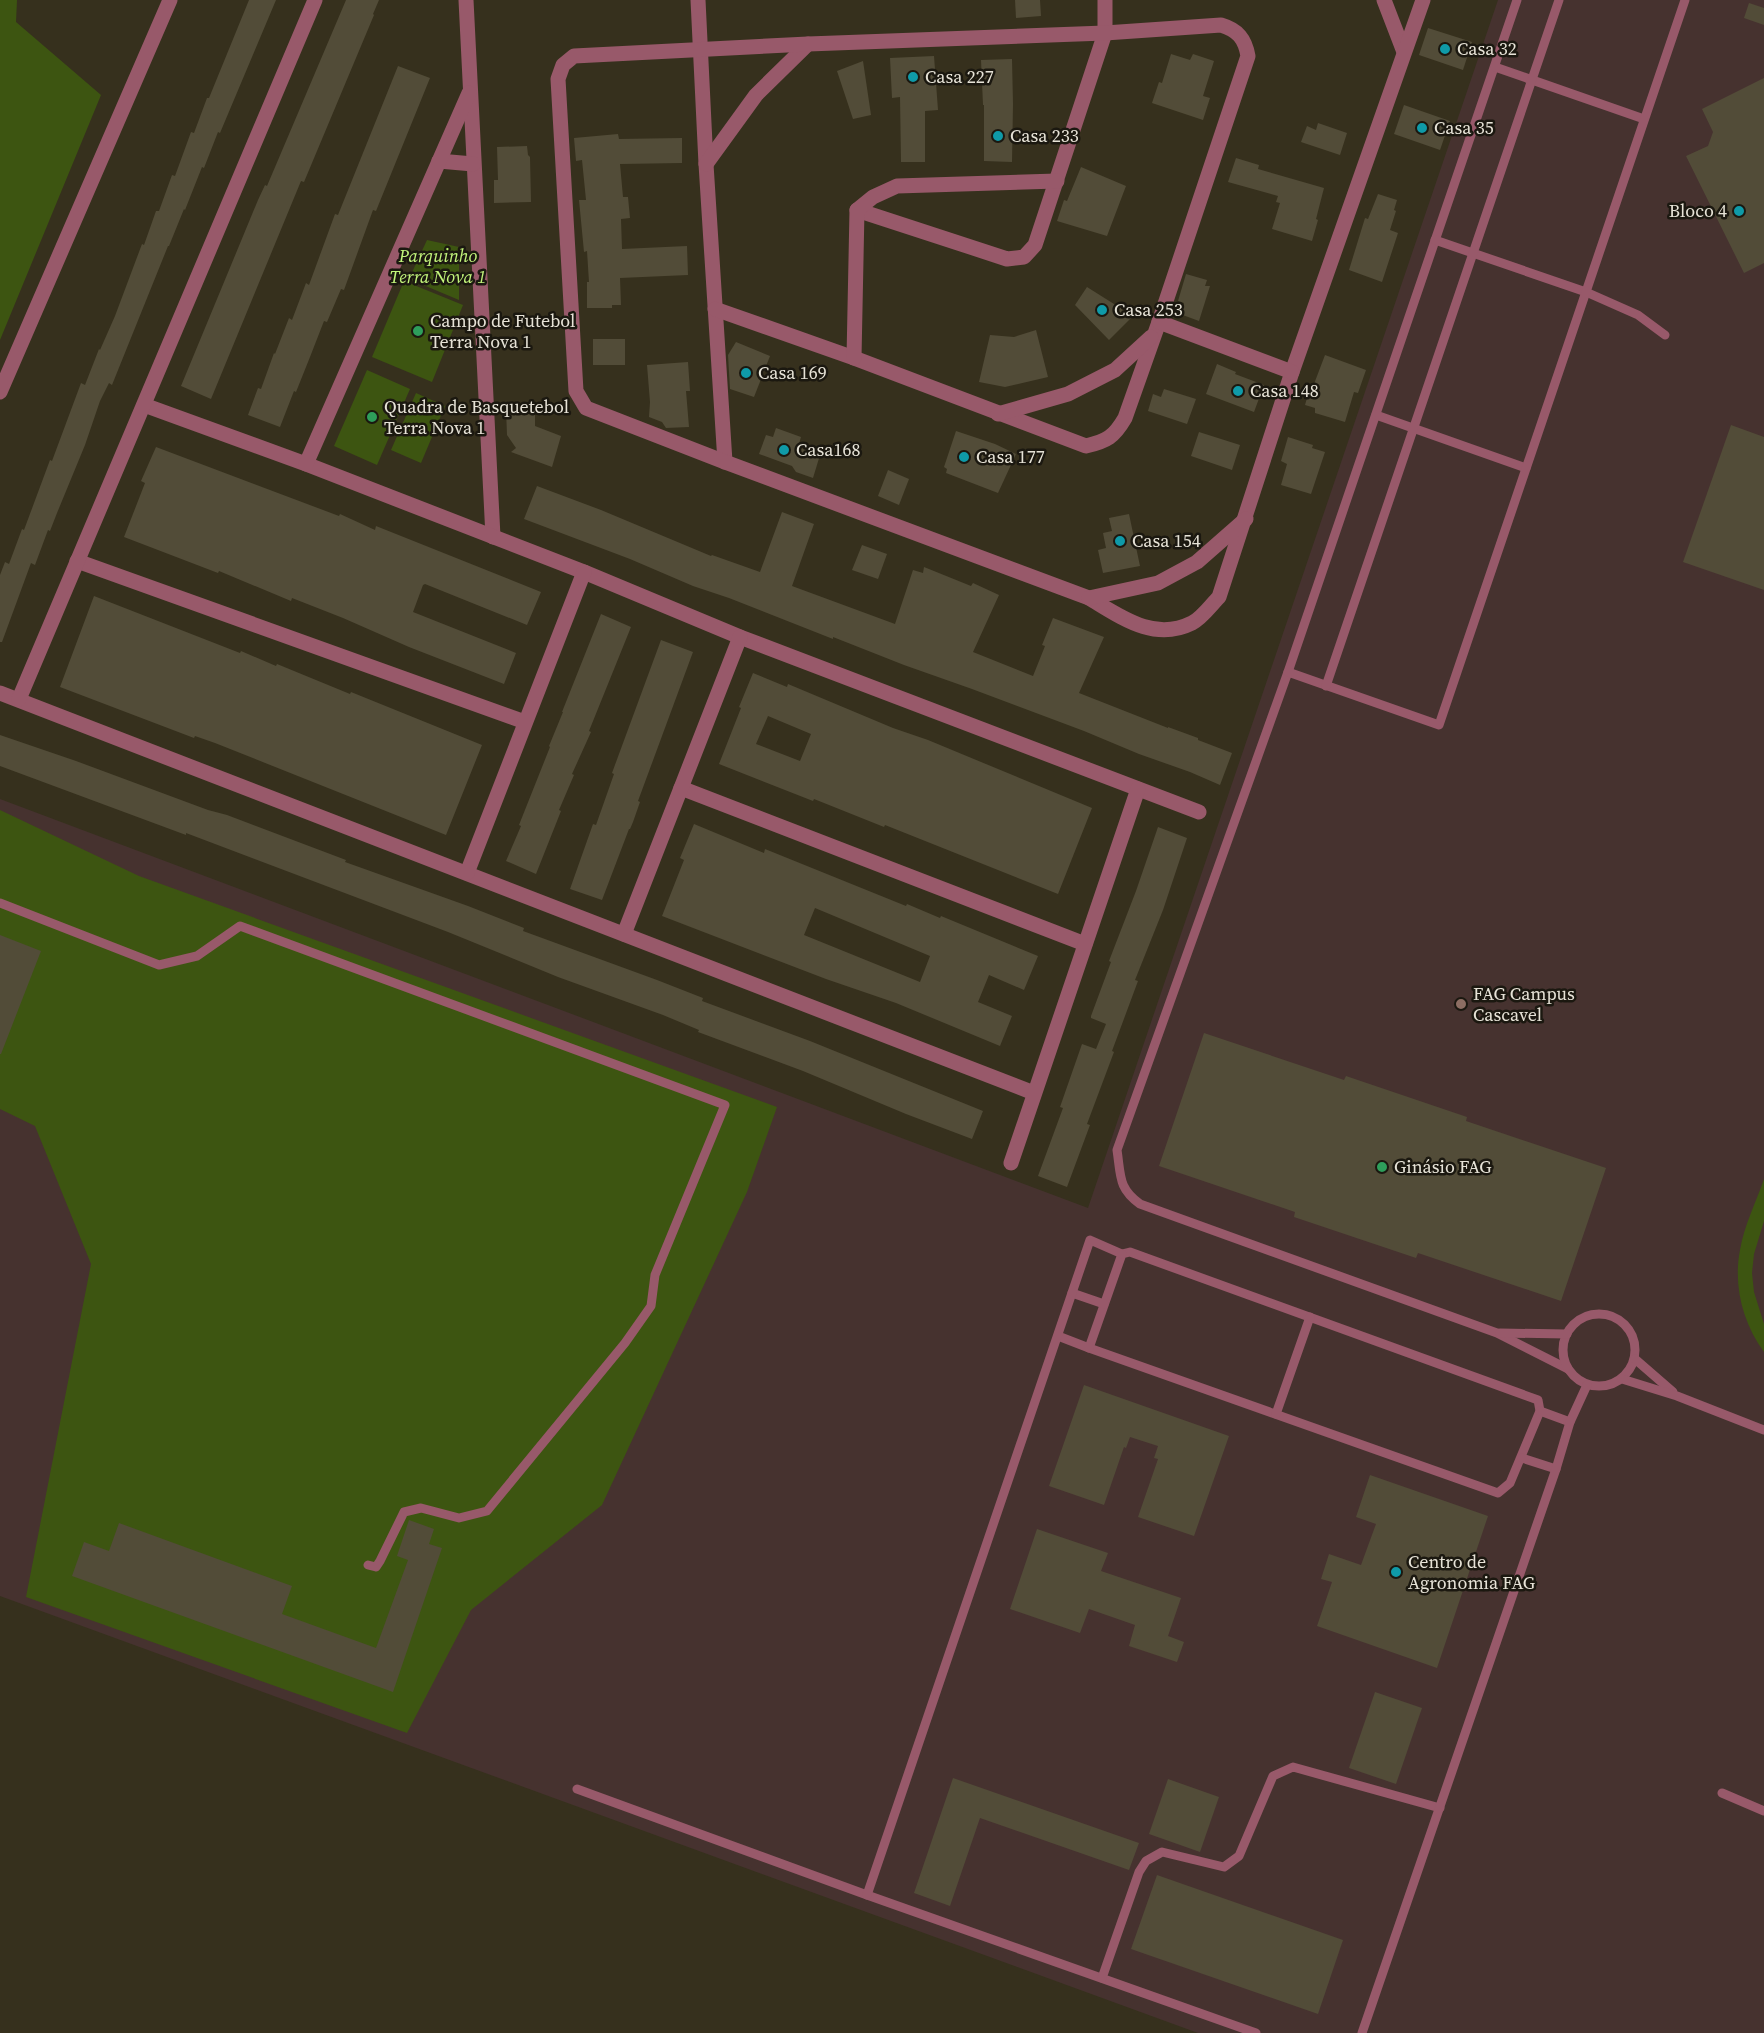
<svg xmlns="http://www.w3.org/2000/svg" width="1764" height="2033" viewBox="0 0 1764 2033" font-family="'Source Serif 4',serif">
  <rect width="100%" height="100%" fill="#36301d"/>
  <polygon fill="#46322f" points="1498,0 1764,0 1764,2033 1198,2033 0,1596 0,799 1088,1208"/>
  <g fill="#3d5511">
    <polygon points="0,0 17,0 16,22 101,95 0,340"/>
    <polygon points="427,240 459,247 459,300 409,279"/>
    <polygon points="404,281 463,305 432,382 372,357"/>
    <polygon points="367,370 410,389 377,465 334,446"/>
    <polygon points="416,393 445,406 421,463 391,450"/>
    <polygon points="0,810 139,876 777,1107 747,1192 602,1505 471,1610 407,1733 26,1597 91,1264 35,1126 0,1109"/>
    <path d="M 1764,1179 L 1764,1221 L 1754,1254 L 1752,1273 L 1754,1292 L 1764,1324 L 1764,1352 C 1743,1323 1733,1286 1740,1250 C 1744,1226 1756,1202 1764,1179 Z"/>
  </g>
  <g fill="#524c38" fill-rule="evenodd">
    <polygon points="249,0 276,0 220,133 218,132 204,168 202,167 185,210 184,209 169,246 168,246 112,385 109,383 100,401 85,445 57,513 50,531 48,530 35,565 31,563 2,642 0,642 0,575 5,562 9,564 22,529 24,530 50,460 52,461 81,383 85,385 99,349 100,350 115,316 142,244 144,245 156,211 159,211 172,175 175,176 191,132 194,133 207,98 209,98"/>
    <polygon points="346,0 379,0 373,14 374,15 304,182 301,181 211,399 181,386 258,200 265,185 267,186"/>
    <polygon points="1015,0 1040,0 1041,16 1016,18"/>
    <polygon points="1749,3 1764,8 1764,25 1744,18"/>
    <polygon points="1428,28 1472,42 1463,70 1419,55"/>
    <polygon points="1171,54 1190,60 1193,54 1214,61 1203,96 1210,98 1203,120 1152,103 1159,82 1162,83"/>
    <polygon points="934,56 938,110 925,111 925,162 901,162 900,97 892,98 890,58"/>
    <polygon points="1012,59 1013,104 1012,162 984,161 984,105 983,105 981,60"/>
    <polygon points="863,61 871,115 853,119 837,71"/>
    <polygon points="398,66 430,78 376,211 373,210 344,290 341,289 327,322 324,321 310,357 296,392 294,391 280,427 248,415 258,388 261,389 274,353 275,354 289,318 292,320 306,283 309,285 335,214 338,215"/>
    <polygon points="1764,78 1764,263 1744,273 1686,156 1708,146 1713,132 1702,109"/>
    <polygon points="1404,105 1450,121 1440,150 1394,134"/>
    <polygon points="1318,123 1347,133 1340,155 1301,142 1307,126 1316,130"/>
    <polygon points="618,134 619,139 682,138 682,163 620,164 623,197 628,197 630,218 621,219 622,249 687,246 688,275 620,278 621,305 612,305 612,308 587,308 587,282 589,282 587,251 584,252 579,200 586,200 582,160 576,161 574,138"/>
    <polygon points="527,146 528,155 530,157 531,202 494,203 494,180 498,180 497,147"/>
    <polygon points="1236,158 1259,165 1258,169 1324,188 1316,219 1318,220 1312,241 1272,229 1280,203 1276,202 1278,196 1228,182"/>
    <polygon points="1081,167 1126,186 1107,236 1057,221 1064,200 1067,201"/>
    <polygon points="1378,194 1397,200 1394,210 1396,211 1390,230 1398,233 1382,282 1349,270 1365,218 1368,219"/>
    <polygon points="1186,274 1207,280 1205,286 1210,286 1199,321 1180,314 1184,303 1178,301"/>
    <polygon points="1087,287 1133,316 1109,340 1075,305"/>
    <polygon points="1036,330 1048,377 1005,387 979,382 990,335 1014,337"/>
    <rect x="593" y="339" width="32" height="26"/>
    <polygon points="736,342 770,356 754,397 730,389 728,355"/>
    <polygon points="1325,355 1366,370 1358,393 1354,392 1345,422 1315,413 1315,408 1305,405 1311,384 1314,384"/>
    <polygon points="688,362 690,391 686,391 689,427 666,428 662,422 649,417 650,402 647,365"/>
    <polygon points="1217,364 1236,372 1235,374 1264,385 1254,412 1206,394"/>
    <polygon points="1164,389 1196,399 1187,424 1148,411 1153,394 1161,397"/>
    <polygon points="510,404 535,404 535,426 561,436 552,467 511,452 516,448 507,435 506,409 511,408"/>
    <polygon points="1731,425 1764,437 1764,590 1683,562"/>
    <polygon points="776,428 801,437 798,447 820,455 813,478 796,472 792,466 759,454 766,435 773,437"/>
    <polygon points="956,431 995,444 1016,454 998,493 946,473 947,469 944,467"/>
    <polygon points="1199,432 1240,445 1232,470 1191,456"/>
    <polygon points="1288,437 1313,445 1312,448 1325,452 1311,494 1281,485 1287,464 1281,461"/>
    <polygon points="156,447 339,516 340,514 375,530 376,526 541,592 527,625 425,584 423,585 413,612 516,653 504,684 409,647 343,618 292,598 291,601 219,571 218,573 124,537 145,483 141,481"/>
    <polygon points="888,470 909,479 899,505 878,496"/>
    <polygon points="537,486 601,510 711,556 712,555 760,572 782,512 814,524 792,586 895,624 913,570 923,573 924,567 971,586 973,583 999,595 973,652 1033,676 1045,646 1042,645 1053,618 1104,637 1079,693 1168,728 1168,727 1198,738 1198,740 1232,753 1220,785 1190,772 1139,754 1084,731 972,689 904,665 833,637 833,639 729,598 693,586 630,559 524,519"/>
    <polygon points="1129,514 1140,566 1103,573 1098,550 1106,548 1103,533 1112,531 1109,518"/>
    <polygon points="862,545 887,554 878,579 852,570"/>
    <polygon points="94,596 240,653 241,651 276,666 277,664 350,694 351,692 482,745 446,835 215,743 195,736 194,738 60,687"/>
    <polygon points="601,614 631,627 589,731 591,732 572,774 574,775 559,810 561,811 536,874 506,861 521,826 519,825 550,747 549,746 563,712 562,712"/>
    <polygon points="661,640 693,652 638,801 640,802 633,822 630,829 629,829 602,900 570,889 593,824 596,825 614,774 612,773"/>
    <path d="M 753,673 L 787,687 L 788,684 L 893,728 L 928,740 L 1092,808 L 1058,894 L 885,825 L 884,827 L 814,799 L 813,801 L 719,764 L 741,708 L 739,707 ZM 768,716 L 811,734 L 800,761 L 756,744 Z"/>
    <polygon points="0,735 76,761 208,810 227,815 346,860 345,862 468,906 524,928 523,931 657,980 703,998 702,1001 810,1041 983,1111 972,1139 906,1114 803,1071 698,1032 699,1030 663,1015 558,977 448,932 186,833 186,835 0,766"/>
    <path d="M 694,824 L 764,853 L 765,849 L 906,906 L 907,904 L 940,918 L 941,916 L 1038,956 L 1024,990 L 989,975 L 978,1002 L 1012,1016 L 1000,1046 L 896,1003 L 826,979 L 662,916 L 684,860 L 680,858 ZM 815,908 L 930,956 L 920,982 L 804,935 Z"/>
    <polygon points="1158,827 1187,838 1163,910 1135,980 1138,981 1112,1051 1114,1052 1087,1124 1090,1125 1067,1187 1038,1176 1063,1108 1060,1107 1082,1044 1096,1049 1106,1024 1091,1018 1091,1016 1111,962 1109,961 1136,891"/>
    <polygon points="0,935 41,951 1,1054 0,1054"/>
    <polygon points="1204,1033 1344,1080 1346,1076 1467,1117 1466,1121 1606,1168 1561,1301 1418,1253 1416,1258 1294,1217 1295,1212 1159,1166"/>
    <polygon points="1084,1385 1229,1436 1194,1536 1138,1517 1158,1459 1154,1458 1158,1446 1130,1437 1126,1448 1124,1447 1104,1505 1049,1486"/>
    <polygon points="1370,1475 1488,1516 1437,1668 1317,1626 1332,1582 1321,1579 1329,1554 1361,1565 1376,1524 1356,1517"/>
    <polygon points="409,1520 434,1529 429,1544 442,1548 393,1692 72,1576 84,1542 109,1551 119,1523 292,1586 282,1614 376,1648 408,1560 397,1556"/>
    <polygon points="1037,1529 1108,1553 1101,1571 1181,1598 1168,1636 1184,1642 1177,1662 1129,1646 1135,1625 1089,1609 1080,1633 1010,1609"/>
    <polygon points="1375,1692 1422,1708 1396,1784 1349,1768"/>
    <polygon points="953,1778 1139,1843 1129,1870 980,1818 950,1906 914,1893"/>
    <polygon points="1168,1779 1219,1797 1200,1852 1149,1834"/>
    <polygon points="1157,1875 1343,1940 1318,2014 1131,1949"/>
  </g>
  <g fill="none" stroke-linecap="round" stroke-linejoin="round">
    <g stroke="#98596a" stroke-width="9">
      <path d="M 1517,0 L 1288,672 L 1117,1150 C 1121,1176 1118,1188 1140,1204 L 1497,1333 L 1568,1369"/>
      <polyline points="1495,67 1644,119"/>
      <polyline points="1435,240 1586,292 1638,315 1665,335"/>
      <polyline points="1376,415 1526,468"/>
      <polyline points="1288,672 1439,725 1685,0"/>
      <polyline points="1326,686 1559,0"/>
      <polyline points="0,903 159,965 197,956 240,926 725,1105 655,1275 651,1306 625,1343 487,1511 459,1518 421,1508 404,1512 380,1561 376,1567 368,1565"/>
      <polygon points="1130,1252 1538,1400 1540,1411 1510,1483 1498,1493 1089,1348 1122,1254"/>
      <polyline points="1072,1293 1104,1304"/>
      <circle cx="1599" cy="1350" r="36"/>
      <polyline points="1500,1333 1567,1334"/>
      <polyline points="1058,1336 1089,1348"/>
      <polyline points="1635,1359 1673,1392"/>
      <polyline points="1622,1379 1677,1396 1764,1430"/>
      <polyline points="1540,1411 1570,1422"/>
      <polyline points="1276,1414 1310,1317"/>
      <polyline points="1522,1458 1556,1469"/>
      <polyline points="577,1789 867,1895 1256,2033"/>
      <polyline points="1722,1793 1764,1811"/>
      <polyline points="867,1895 1090,1240 1122,1254"/>
      <polyline points="1102,1978 1139,1872 1146,1861 1162,1852 1224,1867 1239,1856 1273,1776 1293,1767 1440,1808"/>
      <polyline points="1362,2033 1556,1469 1570,1422 1587,1385"/>
    </g>
    <g stroke="#98596a" stroke-width="15">
      <polyline points="466,0 493,537"/>
      <polyline points="698,0 706,164 725,462"/>
      <polyline points="1384,0 1404,52"/>
      <polyline points="439,161 473,164"/>
      <polyline points="706,164 756,95 808,44"/>
      <polyline points="857,210 1007,259 1024,257 1035,245 1105,33 1105,0"/>
      <path d="M 715,309 L 854,358 L 1086,446 C 1107,441 1114,437 1125,418 L 1159,322 L 1248,56 C 1245,39 1238,30 1221,25 L 1105,33 L 808,44 L 574,56 L 563,65 L 558,79 L 576,391 L 586,408 L 725,462 L 1089,598 C 1121,617 1154,642 1192,623 C 1202,618 1211,605 1219,597 L 1292,372 L 1423,0"/>
      <polyline points="1159,322 1292,372"/>
      <polyline points="854,358 857,210 873,197 897,186 1057,181"/>
      <polyline points="0,392 170,0"/>
      <polyline points="144,405 306,464 584,572 740,637 1199,812"/>
      <polyline points="998,414 1068,394 1115,370 1151,337"/>
      <polyline points="306,464 469,93"/>
      <polyline points="77,561 525,722"/>
      <polyline points="1089,598 1158,583 1197,562 1246,519"/>
      <polyline points="0,693 1034,1093"/>
      <polyline points="19,699 315,0"/>
      <polyline points="681,788 1085,944"/>
      <polyline points="467,873 584,572"/>
      <polyline points="624,934 740,637"/>
      <polyline points="1011,1163 1138,789"/>
    </g>
  </g>
  <g fill="#0f9aa8" stroke="#1b1810" stroke-width="2">
    <circle cx="1445" cy="49" r="6"/>
    <circle cx="913" cy="77" r="6"/>
    <circle cx="1422" cy="128" r="6"/>
    <circle cx="998" cy="136" r="6"/>
    <circle cx="1739" cy="211" r="6"/>
    <circle cx="1102" cy="310" r="6"/>
    <circle cx="746" cy="373" r="6"/>
    <circle cx="1238" cy="391" r="6"/>
    <circle cx="784" cy="450" r="6"/>
    <circle cx="964" cy="457" r="6"/>
    <circle cx="1120" cy="541" r="6"/>
    <circle cx="1396" cy="1572" r="6"/>
  </g>
  <g fill="#2e9e5b" stroke="#1b1810" stroke-width="2">
    <circle cx="418" cy="331" r="6"/>
    <circle cx="372" cy="417" r="6"/>
    <circle cx="1382" cy="1167" r="6"/>
  </g>
  <circle fill="#8d6e63" stroke="#1b1810" stroke-width="2" cx="1461" cy="1004" r="6"/>
  <g text-anchor="middle" stroke-width="5" stroke-linejoin="round" paint-order="stroke">
    <g font-size="18" fill="#e7e3d7" stroke="#1b1810" text-anchor="start">
      <text x="1457" y="55">Casa 32</text>
      <text x="925" y="83">Casa 227</text>
      <text x="1434" y="134">Casa 35</text>
      <text x="1010" y="142">Casa 233</text>
      <text x="1727" y="217" text-anchor="end">Bloco 4</text>
      <text x="1114" y="316">Casa 253</text>
      <text x="430" y="327">Campo de Futebol<tspan x="430" dy="21">Terra Nova 1</tspan></text>
      <text x="758" y="379">Casa 169</text>
      <text x="1250" y="397">Casa 148</text>
      <text x="384" y="413">Quadra de Basquetebol<tspan x="384" dy="21">Terra Nova 1</tspan></text>
      <text x="796" y="456">Casa168</text>
      <text x="976" y="463">Casa 177</text>
      <text x="1132" y="547">Casa 154</text>
      <text x="1473" y="1000">FAG Campus<tspan x="1473" dy="21">Cascavel</tspan></text>
      <text x="1394" y="1173">Ginásio FAG</text>
      <text x="1408" y="1568">Centro de<tspan x="1408" dy="21">Agronomia FAG</tspan></text>
    </g>
    <g font-size="18" font-style="italic" fill="#c2f47b" stroke="#1b1810">
      <text x="438" y="262">Parquinho<tspan x="438" dy="21">Terra Nova 1</tspan></text>
    </g>
  </g>
</svg>
